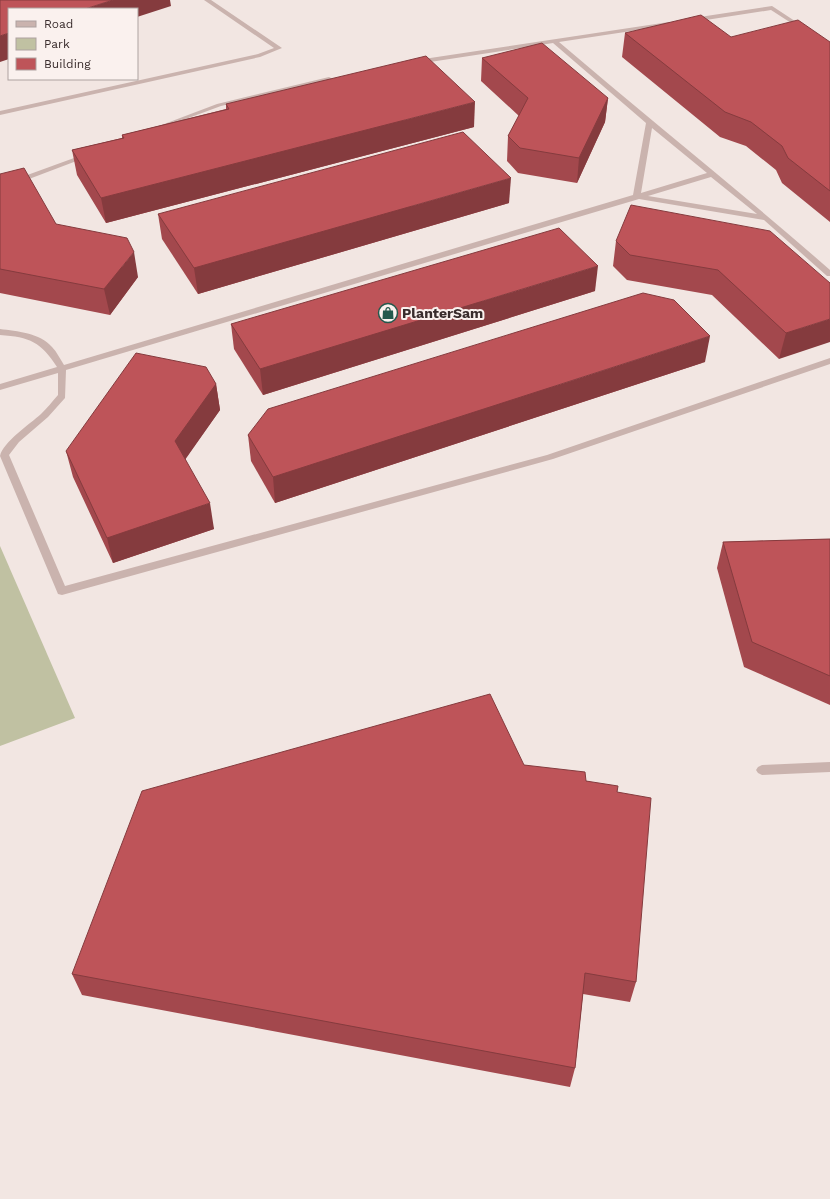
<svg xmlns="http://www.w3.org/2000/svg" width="830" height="1199" viewBox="0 0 830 1199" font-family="'Work Sans',sans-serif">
  <rect width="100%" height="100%" fill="#f2e6e2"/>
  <polygon fill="#c0c1a2" points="0,546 75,718 0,746"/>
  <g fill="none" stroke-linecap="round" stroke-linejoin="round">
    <g fill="#cab3ae" fill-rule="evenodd">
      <polygon points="204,0 211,0 282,48 260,57 0,115 0,111 258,54 274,48"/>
      <polygon points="772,6 807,29 802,30 771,10 693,22 690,20 693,18"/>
      <path d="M 669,22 L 672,24 L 671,25 L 559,42 C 649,119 741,192 830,270 L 830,276 L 827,276 L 764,220 L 639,199 L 66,370 L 65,398 L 48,417 L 19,442 L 9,455 L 65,586 L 547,455 L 830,358 L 830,364 L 553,459 L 62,595 L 58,594 L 0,456 C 3,442 30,424 41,414 C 47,408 52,402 58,395 L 58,373 L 0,390 L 0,384 L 57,367 C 41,342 30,337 0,335 L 0,329 C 17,331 40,333 52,347 C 57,352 60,359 64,365 L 633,195 L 646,123 L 553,43 L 417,64 L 414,62 L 417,60 ZM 652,128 L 707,173 L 641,193 ZM 711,177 L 757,214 L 648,196 Z"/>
      <polygon points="329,77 331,78 331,80 221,106 164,127 159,126 217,104"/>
      <polygon points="85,154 87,155 87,157 0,190 0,185"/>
    </g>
    <polygon fill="#cab3ae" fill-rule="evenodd" points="830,762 830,772 762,775 758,773 756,770 758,767 762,765"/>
  </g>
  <g fill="#a3484d">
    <polygon points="625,33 731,37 830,42 830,222 782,183 776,170 746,146 720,137 622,57"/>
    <polygon points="482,58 608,98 605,122 577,183 518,173 507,161 508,136 519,116 481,81"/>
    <polygon points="226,104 474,127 106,223 77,175 72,150 122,138 122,135 226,109"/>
    <polygon points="0,174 56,224 138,277 110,315 0,293"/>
    <polygon points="509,203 198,294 162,239 158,214"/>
    <polygon points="616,241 830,283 779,359 712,295 627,280 613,266"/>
    <polygon points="595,291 263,395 234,349 231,324"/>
    <polygon points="705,362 275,503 251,461 248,435"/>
    <polygon points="216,384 220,410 185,459 214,529 113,563 73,477 66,451"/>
    <polygon points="830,539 830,705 744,667 717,568 723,542"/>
    <polygon points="524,765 586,781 617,792 636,982 630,1002 583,994 575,1068 570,1087 82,995 72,974"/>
  </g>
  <g fill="#853b3e">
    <polygon points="113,0 170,0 171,6 137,17 137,9 85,9"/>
    <polygon points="9,33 9,59 0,62 0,36"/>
    <polygon points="608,98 605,122 577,183 579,158"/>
    <polygon points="475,102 474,127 106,223 101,198"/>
    <polygon points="511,178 509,203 198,294 194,268"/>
    <polygon points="134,252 138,277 110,315 104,289"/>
    <polygon points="598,266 595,291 263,395 260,369"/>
    <polygon points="830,319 830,342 779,359 786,333"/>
    <polygon points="710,336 705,362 275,503 273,477"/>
    <polygon points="216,384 220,410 180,467 175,441"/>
    <polygon points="210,503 214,529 113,563 107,538"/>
  </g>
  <g fill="#be5459" stroke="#853b3e">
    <polygon points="0,0 113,0 85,9 9,9 9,33 0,36"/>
    <polygon points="701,15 731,37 798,20 830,42 830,191 788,158 782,146 751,122 725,112 625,33"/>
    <polygon points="542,43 608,98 579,158 520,148 508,136 528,98 482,58"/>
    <polygon points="426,56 475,102 101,198 72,150 124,138 122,135 229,109 226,104"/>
    <polygon points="463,132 511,178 194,268 158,214"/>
    <polygon points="24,168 56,224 127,238 134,252 104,289 0,269 0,174"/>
    <polygon points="631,205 770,231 830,283 830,319 786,333 718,270 630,255 616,241"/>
    <polygon points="559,228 598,266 260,369 231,324"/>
    <polygon points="643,293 674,300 710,336 273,477 248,435 268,409"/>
    <polygon points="136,353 206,367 216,384 175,441 210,503 107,538 66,451"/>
    <polygon points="830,539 830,676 752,642 723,542"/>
    <polygon points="490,694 524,765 585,772 586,781 618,786 617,792 651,798 636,982 585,973 575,1068 72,974 142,791"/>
  </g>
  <defs>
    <symbol id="shop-ring" viewBox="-11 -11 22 22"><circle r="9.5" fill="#faf1ee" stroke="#23594d" stroke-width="1.5"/><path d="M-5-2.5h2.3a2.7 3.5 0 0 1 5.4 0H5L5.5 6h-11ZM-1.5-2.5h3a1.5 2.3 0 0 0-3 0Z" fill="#23594d"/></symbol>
  </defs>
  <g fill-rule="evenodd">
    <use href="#shop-ring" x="377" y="302" width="22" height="22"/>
  </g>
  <g text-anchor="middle" stroke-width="4" stroke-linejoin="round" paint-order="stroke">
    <g font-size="14" font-weight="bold" fill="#392c2c" stroke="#faf1ee" text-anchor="start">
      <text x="402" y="318">PlanterSam</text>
    </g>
  </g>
  <rect x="8" y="8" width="130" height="72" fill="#faf1ee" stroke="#ada2a0"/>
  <rect x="16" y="21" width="20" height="6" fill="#cab3ae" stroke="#ada2a0"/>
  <text x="44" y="28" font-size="12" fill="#392c2c">Road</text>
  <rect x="16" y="38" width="20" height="12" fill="#c0c1a2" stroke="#ada2a0"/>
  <text x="44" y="48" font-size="12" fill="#392c2c">Park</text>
  <rect x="16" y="58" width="20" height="12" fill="#be5459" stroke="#ada2a0"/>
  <text x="44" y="68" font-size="12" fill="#392c2c">Building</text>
</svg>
